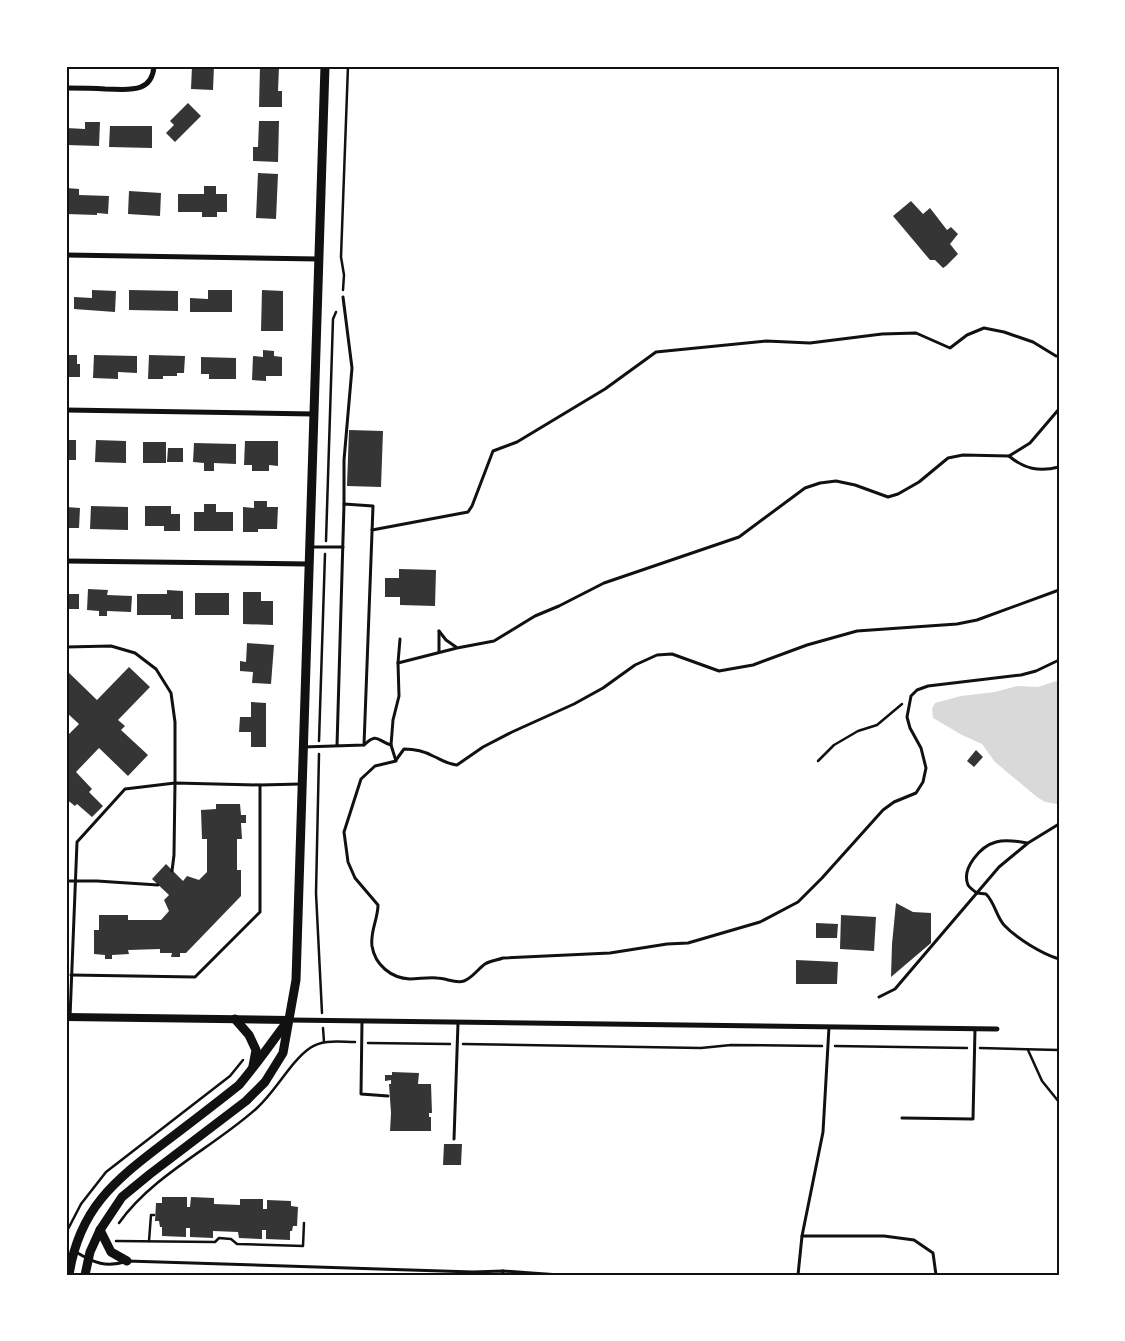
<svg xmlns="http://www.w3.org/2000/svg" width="1125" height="1341" viewBox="0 0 1125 1341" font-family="'PT Sans Narrow',sans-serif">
  <rect width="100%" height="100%" fill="#fff"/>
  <polygon fill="#d9d9d9" points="1059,680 1059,803 1057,804 1045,802 1037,797 995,762 982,744 962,735 933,718 932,709 935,703 961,696 995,692 1017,686 1038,687"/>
  <g fill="#353535">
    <polygon points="192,66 214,66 213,90 191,89"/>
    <polygon points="260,66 279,67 278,91 282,91 282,107 259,107"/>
    <polygon points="188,103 201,116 175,142 166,133 174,125 170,121"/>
    <polygon points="259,121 279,121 278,162 253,161 253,147 258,147"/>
    <polygon points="85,122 100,122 99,146 66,145 66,128 85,129"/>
    <polygon points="110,126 152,126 152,148 109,147"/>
    <polygon points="258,173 278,174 276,219 256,218"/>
    <polygon points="204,186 216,186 216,194 227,194 227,212 217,212 217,217 202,217 202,212 178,212 178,194 204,194"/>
    <polygon points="67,188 79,189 79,195 109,196 108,214 97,213 97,215 66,214"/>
    <polygon points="129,191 161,193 160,216 128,214"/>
    <polygon points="911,201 923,214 930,208 947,230 951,227 958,234 950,244 958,254 946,266 943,268 935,260 930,260 893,216"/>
    <polygon points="92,290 116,291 115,312 74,309 74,297 92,298"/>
    <polygon points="129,290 178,291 178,311 129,310"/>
    <polygon points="208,290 232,290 232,312 190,312 190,298 208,299"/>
    <polygon points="262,290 283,291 283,331 261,331"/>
    <polygon points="263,350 274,351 274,356 282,357 282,376 266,376 266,381 252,380 253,356 263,357"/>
    <polygon points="66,355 77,355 77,364 80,364 80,377 66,377"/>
    <polygon points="94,355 137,356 137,373 118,372 118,379 93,378"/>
    <polygon points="149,355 185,356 184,373 177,373 177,376 163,376 163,379 148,379"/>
    <polygon points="201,357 236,358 236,379 209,379 209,374 201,374"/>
    <polygon points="349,430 383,431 381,487 347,486"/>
    <rect x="66" y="440" width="10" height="20"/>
    <polygon points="96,440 126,441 126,463 95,462"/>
    <polygon points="245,441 278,441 278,466 269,465 269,471 252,471 252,465 244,465"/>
    <rect x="143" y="442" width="23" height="21"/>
    <polygon points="194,443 236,444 236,464 214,463 214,471 204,471 204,463 193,462"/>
    <polygon points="168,448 183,448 183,462 167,462"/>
    <polygon points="254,501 267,501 267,507 278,507 277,529 258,529 258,532 243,532 243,507 254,508"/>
    <polygon points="204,504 216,504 216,512 233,512 233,531 194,531 194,512 204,512"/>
    <polygon points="91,506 128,507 128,530 90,529"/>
    <polygon points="145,506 171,506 171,514 180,514 180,531 164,531 164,526 145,526"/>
    <polygon points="66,507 80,508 79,528 66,528"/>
    <polygon points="399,569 436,570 435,606 400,605 400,597 385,597 385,578 399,578"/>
    <polygon points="88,589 108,590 107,595 132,596 131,612 107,611 107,616 99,616 99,611 87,610"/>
    <polygon points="167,590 183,591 183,619 171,619 171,615 137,615 137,594 167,594"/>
    <polygon points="243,592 261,592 261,601 273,601 273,625 243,624"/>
    <rect x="195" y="593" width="34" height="22"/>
    <rect x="66" y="594" width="13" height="15"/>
    <polygon points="247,643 274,645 271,684 252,683 253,672 240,671 240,661 246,662"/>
    <polygon points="129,667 150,687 118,720 125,726 121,730 148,755 128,776 99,748 76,772 92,789 89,792 103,806 92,817 77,804 75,806 66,799 66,737 79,724 66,712 66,670 97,700"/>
    <polygon points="251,702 266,703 266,747 251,747 251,732 239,732 240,717 251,717"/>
    <polygon points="976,750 983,757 974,767 967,761"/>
    <polygon points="216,804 240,804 241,815 246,815 246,823 241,823 242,839 237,839 237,870 241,870 241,896 186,953 180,953 180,957 171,957 172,953 160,953 160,949 128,950 129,954 112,955 112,959 105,959 105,955 94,954 94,930 99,930 99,915 128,915 128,920 161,920 169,911 164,900 169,895 152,879 166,864 183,881 187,876 199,880 207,872 207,839 202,839 201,810 216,809"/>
    <polygon points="896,903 913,912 931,913 931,943 891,977 892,944"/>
    <polygon points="841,915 876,917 874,951 840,949"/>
    <polygon points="816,923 838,924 837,938 816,938"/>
    <polygon points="796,960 838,962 837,984 796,984"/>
    <polygon points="392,1072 419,1073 418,1084 431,1084 432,1113 429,1113 429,1117 431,1117 431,1131 390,1131 391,1113 389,1084 391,1084 391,1080 385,1081 385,1075 392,1075"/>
    <polygon points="444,1144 462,1144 461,1165 443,1165"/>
    <polygon points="162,1197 187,1197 187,1207 190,1207 191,1197 214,1198 214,1204 240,1205 240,1199 263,1199 263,1209 267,1209 267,1200 291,1201 291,1206 298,1207 297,1226 293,1226 292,1231 290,1231 290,1240 266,1239 266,1230 262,1230 262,1239 239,1238 238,1232 213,1231 213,1238 190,1237 190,1228 186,1228 186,1237 162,1236 162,1227 160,1227 159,1221 155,1221 156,1203 162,1203"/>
  </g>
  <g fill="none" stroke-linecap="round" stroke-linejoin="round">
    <g stroke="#111" stroke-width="2.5">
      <polyline points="343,290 344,275 341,257 348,66"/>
      <polyline points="326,541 333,319 336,312"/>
      <polyline points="319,741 325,554"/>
      <polyline points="319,754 316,893 322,1013"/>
      <polyline points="818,761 834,745 858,731 877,725 902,704"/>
      <polyline points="323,1028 324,1042"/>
      <polyline points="368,1043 450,1044"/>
      <polyline points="463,1044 701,1048 731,1045 822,1046"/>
      <polyline points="835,1046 967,1048"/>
      <polyline points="980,1048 1059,1050"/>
      <polyline points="1028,1050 1042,1081 1059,1102"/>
      <path d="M 119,1223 C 153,1175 214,1147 257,1108 C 276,1091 291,1061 310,1048 C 323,1039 340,1042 355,1042"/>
      <polyline points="66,1233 81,1204 106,1172 230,1076 243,1060"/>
      <polyline points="116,1241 215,1242 219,1238 231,1239 237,1244 303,1246 304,1223"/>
      <polyline points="149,1241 151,1215 154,1215"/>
    </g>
    <g stroke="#111" stroke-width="3">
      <polyline points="343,297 352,368 344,460 344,504"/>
      <path d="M 1009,456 C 1024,469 1039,472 1059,467"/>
      <polyline points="372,530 468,512 472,506 493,451 517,442 605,389 656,352 766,341 810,343 882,334 916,333 950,348 967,335 984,328 1004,332 1033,342 1056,356 1059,356"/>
      <polyline points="312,547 343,547"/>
      <polyline points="439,631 446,640 456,647"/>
      <polyline points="439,631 439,652"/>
      <path d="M 400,639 L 398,663 L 399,696 L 393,720 L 391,745 L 396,761 L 375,766 L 361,779 L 344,832 L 348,862 L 355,878 L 378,905 C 378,919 370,931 372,946 C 375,965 391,978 410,979 C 419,979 428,977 437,978 C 446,978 456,984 464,981 C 472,978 478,969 485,964 C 490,961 498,960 503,958 L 610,953 L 667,944 L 688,943 L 760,922 L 798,902 L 822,878 L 883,810 L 894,802 L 916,793 L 923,782 L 926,768 L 921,748 L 910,728 L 907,717 L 911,696 L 917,690 L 928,686 L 1021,675 L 1036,671 L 1059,660"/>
      <polyline points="66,647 111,646 135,653 156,669 171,693 175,722 175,783 174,855 172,871"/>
      <polyline points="398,663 457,648 494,641 535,616 559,606 604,583 739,537 805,488 820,483 836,481 855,485 888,497 898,494 919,482 948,458 963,455 1009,456 1030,443 1059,409"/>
      <path d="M 364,745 C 378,732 377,741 391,745"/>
      <polyline points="303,747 364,745 373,506 344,504 337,746"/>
      <path d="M 396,760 L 404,749 C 414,749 424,751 433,756 C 442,760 447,764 457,765 L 483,747 L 512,732 L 574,704 L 603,688 L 635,665 L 657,655 L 672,654 L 719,671 L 753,665 L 807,645 L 857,631 L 957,624 L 977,620 L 1059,590"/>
      <path d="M 1027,843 C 1017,841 1006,839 996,842 C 981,846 961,868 968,885 C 970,888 974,891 977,893 L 986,894 C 995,903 996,916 1004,925 C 1016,938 1042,954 1059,959"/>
      <polyline points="66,881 97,881 158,885"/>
      <polyline points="71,975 195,977 260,912 260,785"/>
      <polyline points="879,997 895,989 999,867 1028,843 1059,824"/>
      <polyline points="70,1017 77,842 125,789 175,783 260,785 301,784"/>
      <polyline points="362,1021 361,1094 388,1096"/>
      <polyline points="902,1118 973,1119 975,1029"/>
      <polyline points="454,1139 458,1023"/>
      <polyline points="802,1236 884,1236 914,1240 933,1253 936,1275"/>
      <path d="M 76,1252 C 94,1263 106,1268 127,1261 L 473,1272 L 503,1271 L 503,1275"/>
      <polyline points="503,1271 560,1275"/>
      <polyline points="798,1275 802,1236 823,1132 829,1027"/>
    </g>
    <g stroke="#111" stroke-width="5">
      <path d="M 66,88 C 79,88 92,88 105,89 C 126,89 152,95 154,66"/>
      <polyline points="66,255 318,259"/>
      <polyline points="66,410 313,414"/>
      <polyline points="66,561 308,564"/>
      <polyline points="289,1020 997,1029"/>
    </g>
    <polyline stroke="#111" stroke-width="8" points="66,1017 289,1020"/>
    <g stroke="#111" stroke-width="9">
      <polyline points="235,1019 249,1035 256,1050 253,1066"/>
      <polyline points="100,1230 111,1252 127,1261"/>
      <path d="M 69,1275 C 79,1209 114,1181 164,1143 C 189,1124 214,1105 239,1085 C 256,1065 271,1043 287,1022"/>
      <polyline points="85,1275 90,1252 100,1230 122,1197 150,1174 246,1101 265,1082 283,1053 296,980 325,66"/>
    </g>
  </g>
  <rect width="1125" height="1341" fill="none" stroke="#ffffff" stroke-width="135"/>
  <rect x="68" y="68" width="990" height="1206" fill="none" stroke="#111" stroke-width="2"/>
</svg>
